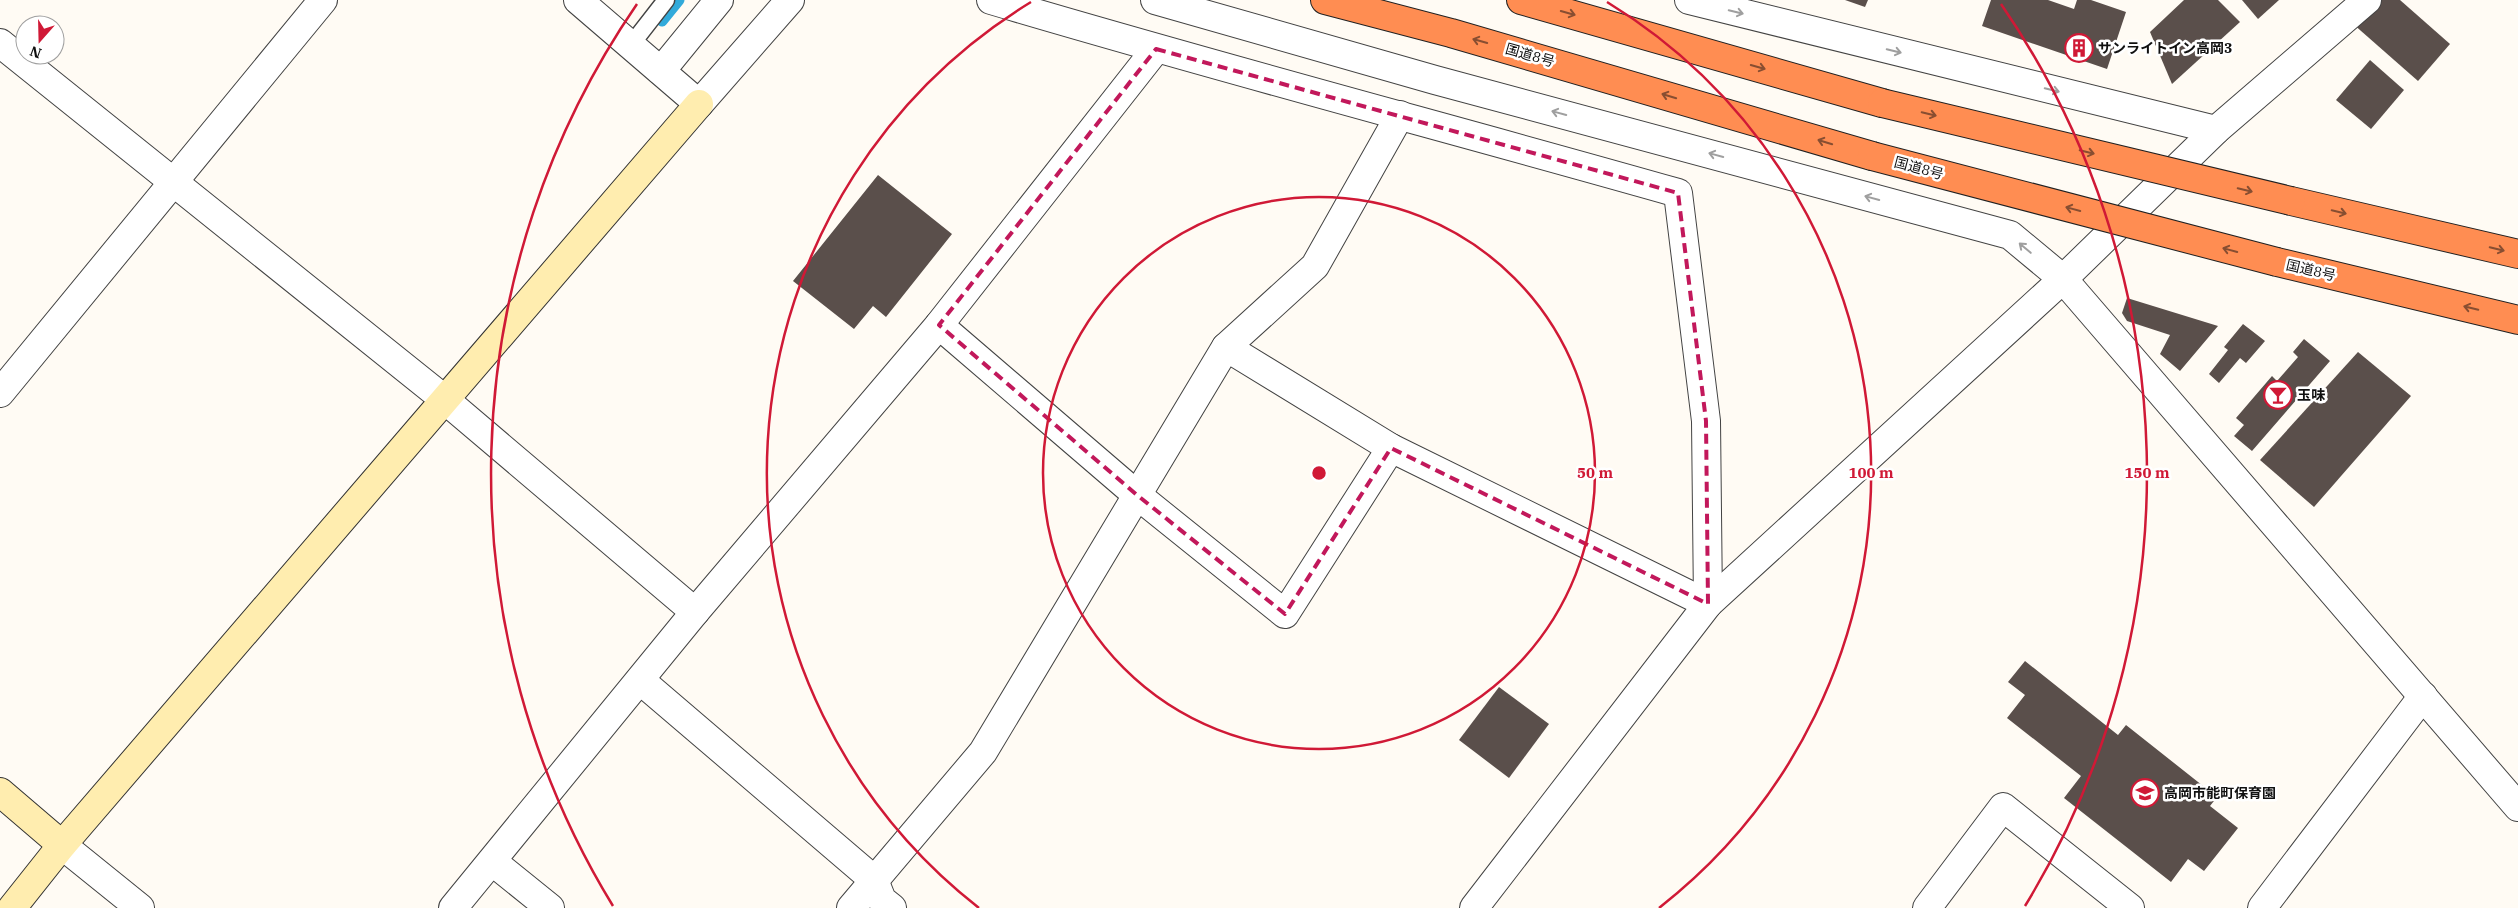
<svg xmlns="http://www.w3.org/2000/svg" width="2518" height="908" viewBox="0 0 2518 908" font-family="'IBM Plex Serif','Noto Sans JP',serif">
  <rect width="100%" height="100%" fill="#fffbf4"/>
  <g fill="none" stroke-linecap="round" stroke-linejoin="round">
    <polyline stroke="#32aada" stroke-width="11" points="662,21 679,0"/>
  </g>
  <g fill="#5a4f4b">
    <polygon points="1845,0 1868,0 1865,7"/>
    <polygon points="1991,0 2048,0 2074,9 2077,0 2091,0 2126,12 2107,69 1982,26"/>
    <polygon points="2184,0 2218,0 2240,22 2172,84 2150,32"/>
    <polygon points="2242,0 2279,0 2258,19"/>
    <polygon points="2358,0 2400,0 2450,44 2418,81 2344,16"/>
    <polygon points="2370,60 2404,90 2371,129 2336,100"/>
    <polygon points="878,175 952,234 886,317 873,306 854,329 793,281"/>
    <polygon points="2127,298 2218,326 2180,371 2160,354 2170,335 2127,321 2122,313"/>
    <polygon points="2243,324 2265,341 2246,363 2240,358 2219,383 2209,374 2228,350 2224,347"/>
    <polygon points="2304,339 2330,361 2252,451 2234,436 2244,425 2236,418 2272,376 2277,381 2298,357 2293,352"/>
    <polygon points="2358,352 2411,396 2314,507 2260,460"/>
    <polygon points="2025,661 2118,735 2126,725 2217,797 2210,806 2238,828 2204,871 2188,859 2171,882 2064,798 2081,776 2007,718 2025,695 2008,682"/>
    <polygon points="1499,687 1549,724 1509,778 1459,740"/>
  </g>
  <g fill="none" stroke-linecap="round" stroke-linejoin="round">
    <defs>
      <polyline id="lane" points="631,45 666,0"/>
      <g id="street">
        <polyline points="578,0 699,104 790,0"/>
        <path d="M 991,0 C 1219,68 1449,128 1678,193 L 1706,421 L 1708,604"/>
        <polyline points="1155,0 1435,80 2010,235 2063,279 2518,807"/>
        <polyline points="1689,0 2216,130"/>
        <polyline points="0,43 444,399 695,612"/>
        <polyline points="661,71 719,0"/>
        <polyline points="939,325 1137,495 1285,614 1391,448"/>
        <polyline points="1226,347 1391,448 1708,604"/>
        <polyline points="0,393 323,0"/>
        <polyline points="640,680 874,880 882,900 892,908"/>
        <polyline points="62,845 140,908"/>
        <polyline points="493,862 550,908"/>
        <polyline points="453,908 695,612 939,325 1156,49"/>
        <polyline points="851,908 983,752 1226,347 1315,266 1400,115"/>
        <polyline points="1474,908 1708,604 2063,279 2216,130 2367,0"/>
        <polyline points="1927,908 2003,807 2130,908"/>
        <polyline points="2262,908 2423,696"/>
      </g>
      <g id="secondary">
        <polyline points="0,792 62,845"/>
        <polyline points="12,908 62,845 699,104"/>
      </g>
      <g id="highway">
        <polyline points="1325,0 1451,33 1872,156"/>
        <polyline points="1521,0 1882,103"/>
        <polyline points="2291,201 2518,254"/>
        <polyline points="2277,262 2518,320"/>
      </g>
    </defs>
    <use href="#lane" stroke="#434343" stroke-width="19"/>
    <use href="#street" stroke="#434343" stroke-width="30"/>
    <use href="#secondary" stroke="#323232" stroke-width="30"/>
    <use href="#highway" stroke="#212121" stroke-width="30"/>
    <use href="#lane" stroke="#fff" stroke-width="16"/>
    <use href="#street" stroke="#fff" stroke-width="28"/>
    <use href="#secondary" stroke="#ffedaf" stroke-width="28"/>
    <use href="#highway" stroke="#ff8d52" stroke-width="28"/>
    <defs>
      <g id="highway-bridge">
        <polyline points="1882,103 2291,201"/>
        <polyline points="1872,156 2277,262"/>
      </g>
    </defs>
    <use href="#highway-bridge" stroke="#212121" stroke-width="30" stroke-linecap="butt"/>
    <use href="#highway-bridge" stroke="#ff8d52" stroke-width="28"/>
  </g>
  <defs><path id="oneway-shaft" d="M-6 0H5M1.5-3L5.5 0L1.5 3" fill="none" stroke-width="1.6" stroke-linecap="round" stroke-linejoin="round" transform="scale(1.25)"/></defs>
  <g stroke="#9f9f9f">
    <use href="#oneway-shaft" transform="translate(1736 12) rotate(14)"/>
    <use href="#oneway-shaft" transform="translate(1894 51) rotate(14)"/>
    <use href="#oneway-shaft" transform="translate(2052 90) rotate(14)"/>
    <use href="#oneway-shaft" transform="translate(1559 113) rotate(-165)"/>
    <use href="#oneway-shaft" transform="translate(1716 155) rotate(-165)"/>
    <use href="#oneway-shaft" transform="translate(1872 198) rotate(-165)"/>
    <use href="#oneway-shaft" transform="translate(2025 248) rotate(-140)"/>
  </g>
  <g stroke="#884e31">
    <use href="#oneway-shaft" transform="translate(1568 13) rotate(16)"/>
    <use href="#oneway-shaft" transform="translate(1480 41) rotate(-164)"/>
    <use href="#oneway-shaft" transform="translate(1758 67) rotate(16)"/>
    <use href="#oneway-shaft" transform="translate(1669 96) rotate(-163)"/>
    <use href="#oneway-shaft" transform="translate(1929 114) rotate(13)"/>
    <use href="#oneway-shaft" transform="translate(1825 142) rotate(-163)"/>
    <use href="#oneway-shaft" transform="translate(2087 152) rotate(13)"/>
    <use href="#oneway-shaft" transform="translate(2245 190) rotate(13)"/>
    <use href="#oneway-shaft" transform="translate(2073 209) rotate(-165)"/>
    <use href="#oneway-shaft" transform="translate(2339 212) rotate(13)"/>
    <use href="#oneway-shaft" transform="translate(2497 249) rotate(14)"/>
    <use href="#oneway-shaft" transform="translate(2230 250) rotate(-165)"/>
    <use href="#oneway-shaft" transform="translate(2471 308) rotate(-166)"/>
  </g>
  <path fill="none" stroke="#c2185b" stroke-width="4" stroke-dasharray="10 6" stroke-linejoin="round" d="M 1156,49 L 1678,193 L 1706,421 L 1708,604 L 1391,448 L 1285,614 L 1137,495 L 939,325 Z"/>
  <g fill="none" stroke="#d01936" stroke-width="2.5">
    <circle cx="1319" cy="473" r="276"/>
    <path d="M979 908A552 552 0 0 1 1031 2M1607 2A552 552 0 0 1 1659 908"/>
    <path d="M613 906A828 828 0 0 1 637 4M2001 4A828 828 0 0 1 2025 906"/>
  </g>
  <defs>
    <symbol id="building-ring" viewBox="-11 -11 22 22"><circle r="9.5" fill="#fff" stroke="#d01936" stroke-width="1.5"/><path d="M-4-6H4V6H1V3H-1V6H-4ZM-2.5-4.3h1.7v1.8h-1.7ZM.8-4.3h1.7v1.8H.8ZM-2.5-1h1.7V.8h-1.7ZM.8-1h1.7V.8H.8Z" fill="#d01936"/></symbol>
    <symbol id="bar-ring" viewBox="-11 -11 22 22"><circle r="9.5" fill="#fff" stroke="#d01936" stroke-width="1.5"/><path d="M-6-5H6L.8 .8V4.5H3.5V6h-7V4.5H-.8V.8Z" fill="#d01936"/></symbol>
    <symbol id="school-ring" viewBox="-11 -11 22 22"><circle r="9.5" fill="#fff" stroke="#d01936" stroke-width="1.5"/><path d="M0-5L7-2L0 1L-7-2ZM-4 1L0 2.5L4 1V4Q0 6-4 4Z" fill="#d01936"/></symbol>
  </defs>
  <g fill-rule="evenodd">
    <use href="#building-ring" x="2063" y="32" width="32" height="32"/>
    <use href="#bar-ring" x="2262" y="379" width="32" height="32"/>
    <use href="#school-ring" x="2129" y="777" width="32" height="32"/>
  </g>
  <g text-anchor="middle" stroke-width="5" stroke-linejoin="round" paint-order="stroke">
    <g font-size="14" font-weight="bold" fill="#101010" stroke="#fff" text-anchor="start">
      <text x="2098" y="53">サンライトイン高岡3</text>
      <text x="2297" y="400">玉味</text>
      <text x="2164" y="798">高岡市能町保育園</text>
    </g>
    <g font-size="14" fill="#101010" stroke="#fff">
      <text transform="translate(1530 55) rotate(16)" y="5">国道8号</text>
      <text transform="translate(1919 168) rotate(15)" y="5">国道8号</text>
      <text transform="translate(2311 270) rotate(13)" y="5">国道8号</text>
    </g>
  </g>
  <circle cx="1319" cy="473" r="8" fill="#d01936" stroke="#fff" stroke-width="2.5"/>
  <g font-size="15" text-anchor="middle" font-weight="bold" fill="#d01936" stroke="#fff" stroke-width="5" stroke-linejoin="round" paint-order="stroke">
    <text x="1595" y="478">50 m</text>
    <text x="1871" y="478">100 m</text>
    <text x="2147" y="478">150 m</text>
  </g>
  <g transform="translate(40 40) rotate(200)"><circle r="24" fill="#ffffff" stroke="#9f9f9f"/>
  <path d="M0-4L9 19L0 12L-9 19Z" fill="#d01936"/>
  <text y="-8" font-size="14" font-weight="bold" text-anchor="middle" fill="#101010">N</text>
  </g>
</svg>
